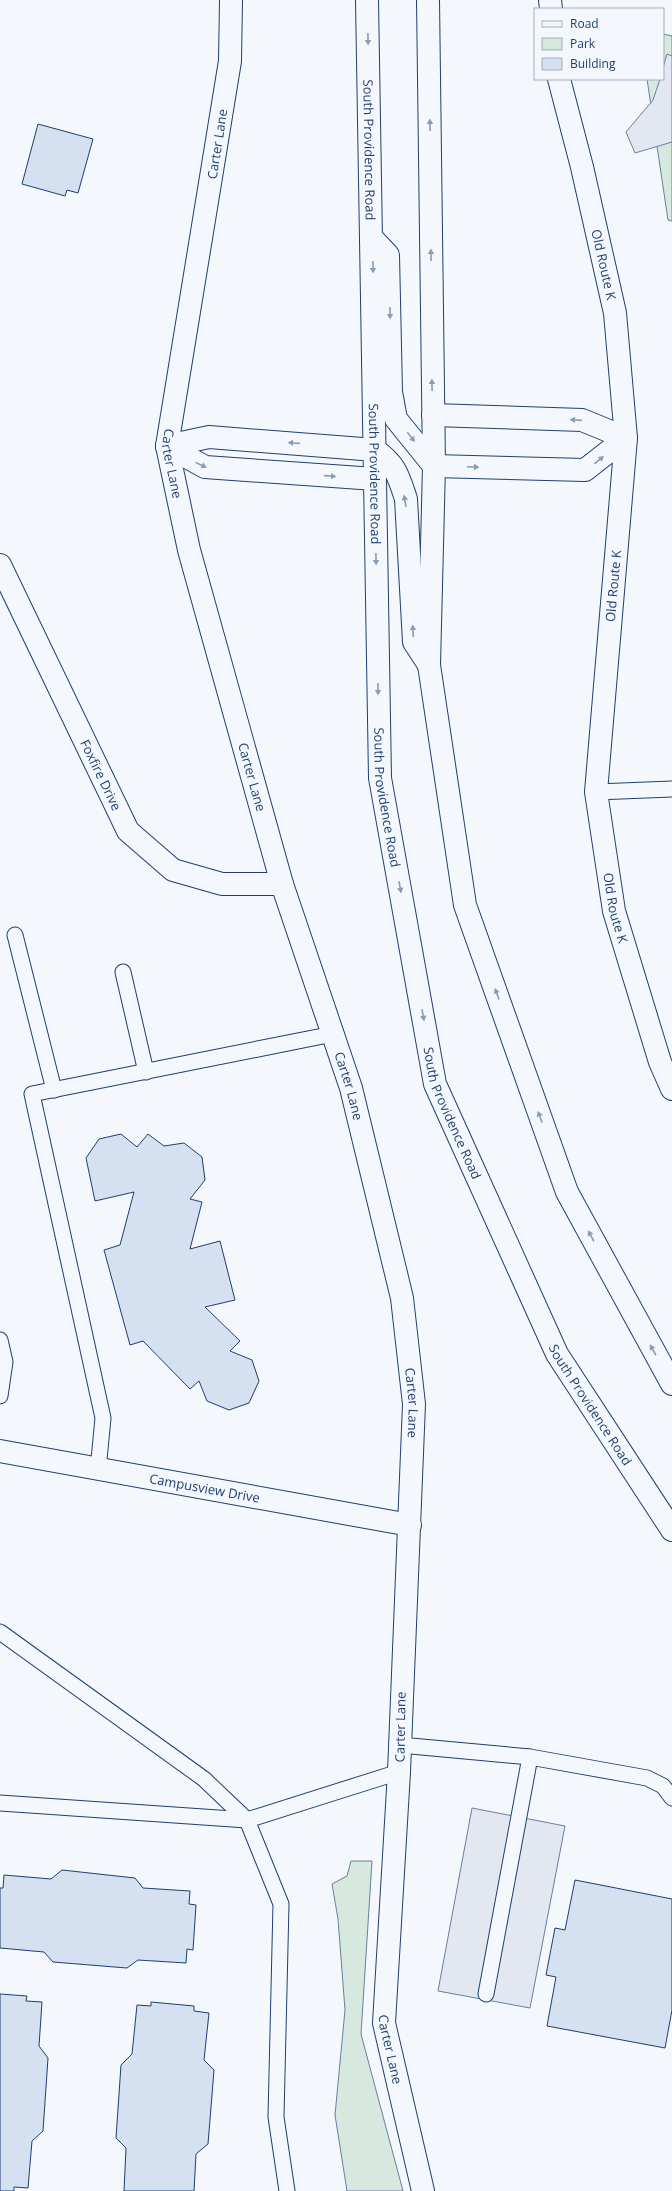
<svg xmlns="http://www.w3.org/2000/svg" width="672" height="2191" viewBox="0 0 672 2191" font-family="'Open Sans',sans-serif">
  <rect width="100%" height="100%" fill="#f4f7fb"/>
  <g fill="#d7e8df" stroke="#687fa3">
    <polygon points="663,34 672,36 672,221 668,220 647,79 663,79"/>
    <polygon points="351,1861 372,1861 361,2034 403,2191 347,2191 335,2115 345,2010 338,1919 332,1884 347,1876"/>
  </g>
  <g fill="#e3e8f0" stroke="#687fa3">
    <polygon points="667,54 672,56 672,142 635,153 626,132 653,100 660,79 663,79 663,68"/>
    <polygon points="472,1808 565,1826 530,2008 438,1991"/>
  </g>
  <g fill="#d5e0f0" stroke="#1d3f73">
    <polygon points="38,124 93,139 78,193 67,190 65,196 22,184"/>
    <polygon points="121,1134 137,1147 148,1134 164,1146 184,1143 202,1157 205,1180 190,1199 202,1202 190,1249 220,1241 235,1300 205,1307 240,1341 230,1351 252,1360 259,1381 249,1403 229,1410 207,1401 199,1381 190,1389 143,1341 130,1345 104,1250 120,1245 134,1192 95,1201 86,1158 99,1139"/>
    <polygon points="62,1870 135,1878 143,1888 190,1891 189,1904 196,1905 193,1950 187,1949 186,1963 138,1960 127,1968 53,1962 44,1952 0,1948 0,1888 3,1888 4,1875 51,1879"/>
    <polygon points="575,1880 672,1899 672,2010 665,2048 547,2026 556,1977 546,1975 555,1928 565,1930"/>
    <polygon points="0,1994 27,1996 26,2001 42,2002 39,2046 48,2058 43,2131 32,2141 28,2188 14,2187 14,2191 0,2191"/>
    <polygon points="151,2002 194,2006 194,2011 209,2013 204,2060 214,2070 208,2144 196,2154 194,2191 124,2191 126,2148 116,2138 121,2065 132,2054 137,2005 151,2006"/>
  </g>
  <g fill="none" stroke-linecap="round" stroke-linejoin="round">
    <defs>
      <g id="lane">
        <polyline points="596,792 672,789"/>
        <polyline points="15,935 54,1090"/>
        <polyline points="123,972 146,1072"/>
        <polyline points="0,1340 5,1362 0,1396"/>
        <polyline points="98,1470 103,1418 32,1094 333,1034"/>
        <polyline points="0,1632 204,1779 247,1820 281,1904 276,2117 287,2191"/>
        <polyline points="400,1745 530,1757 647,1778 663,1786 672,1798"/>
        <polyline points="0,1803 247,1820 399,1772"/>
        <polyline points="486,1994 530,1757"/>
      </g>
      <g id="street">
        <path id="s1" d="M 231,0 L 230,61 L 167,446 L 189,550 L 282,884 L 351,1088 L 402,1298 L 414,1404 L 399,1772 L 384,2023 L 423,2191"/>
        <polyline points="550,0 551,9"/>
        <path id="s2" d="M 559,79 L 582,167 L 615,313 L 626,438 L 596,792 L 614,911 L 660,1062 L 672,1089"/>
        <polyline points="433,415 582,420 626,438 585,470 434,466"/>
        <polyline points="167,446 205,467 375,479"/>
        <polyline points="167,446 209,437 375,450"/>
        <path id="s3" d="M 0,565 L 128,831 L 173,870 L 222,884 L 282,884"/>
        <path id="s4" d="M 0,1451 L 410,1525"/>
      </g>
      <g id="primary">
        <path id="s5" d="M 367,0 L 380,778 L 435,1084 L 557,1354 L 672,1530"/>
        <polyline points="428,0 434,466 429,665 465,905 567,1192 672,1384"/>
        <polyline points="372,238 388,255 391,392 396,419 434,466"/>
        <path d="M 375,450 C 396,465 398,475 406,499 L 414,642 L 429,665"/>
      </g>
    </defs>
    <use href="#lane" stroke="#1d3f73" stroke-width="17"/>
    <use href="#street" stroke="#1d3f73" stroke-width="24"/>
    <use href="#primary" stroke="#1d3f73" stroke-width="24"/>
    <use href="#lane" stroke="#f4f7fb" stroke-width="15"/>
    <use href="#street" stroke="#f4f7fb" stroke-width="22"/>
    <use href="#primary" stroke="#f4f7fb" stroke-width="22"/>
  </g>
  <defs><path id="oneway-solid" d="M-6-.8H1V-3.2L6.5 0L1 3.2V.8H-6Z"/></defs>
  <g fill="#889bb7">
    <use href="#oneway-solid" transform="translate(368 39) rotate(89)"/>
    <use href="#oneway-solid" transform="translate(430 125) rotate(-91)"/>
    <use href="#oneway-solid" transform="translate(431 255) rotate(-91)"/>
    <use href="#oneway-solid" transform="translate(373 267) rotate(89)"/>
    <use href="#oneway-solid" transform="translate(390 313) rotate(89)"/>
    <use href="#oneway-solid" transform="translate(432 385) rotate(-91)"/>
    <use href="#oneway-solid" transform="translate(576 420) rotate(-176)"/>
    <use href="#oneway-solid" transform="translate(411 437) rotate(52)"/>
    <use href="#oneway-solid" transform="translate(294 443) rotate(-176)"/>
    <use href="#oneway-solid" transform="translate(599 460) rotate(-39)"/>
    <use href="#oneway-solid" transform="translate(201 465) rotate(26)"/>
    <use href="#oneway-solid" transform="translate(473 467) rotate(2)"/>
    <use href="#oneway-solid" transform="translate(330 476) rotate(4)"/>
    <use href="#oneway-solid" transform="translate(405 501) rotate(-99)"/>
    <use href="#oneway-solid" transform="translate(376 559) rotate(89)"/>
    <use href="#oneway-solid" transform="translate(413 631) rotate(-93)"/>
    <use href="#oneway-solid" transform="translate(378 689) rotate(89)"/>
    <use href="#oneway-solid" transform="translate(400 887) rotate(80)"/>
    <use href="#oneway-solid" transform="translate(497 994) rotate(-110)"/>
    <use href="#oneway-solid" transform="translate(423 1015) rotate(80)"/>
    <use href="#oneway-solid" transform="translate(540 1117) rotate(-110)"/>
    <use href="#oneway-solid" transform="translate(591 1236) rotate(-119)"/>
    <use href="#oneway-solid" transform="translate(653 1350) rotate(-119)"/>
  </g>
  <g text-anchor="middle" stroke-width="3" stroke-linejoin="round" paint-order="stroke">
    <g font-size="13" fill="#1d3f73" stroke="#f4f7fb">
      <text transform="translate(217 144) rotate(-81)" y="5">Carter Lane</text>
      <text dy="5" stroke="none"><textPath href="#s5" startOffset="150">South Providence Road</textPath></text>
      <text dy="5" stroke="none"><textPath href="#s2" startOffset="191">Old Route K</textPath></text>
      <text dy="5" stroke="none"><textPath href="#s1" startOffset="469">Carter Lane</textPath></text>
      <text dy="5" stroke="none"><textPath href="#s5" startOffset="474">South Providence Road</textPath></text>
      <text transform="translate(613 586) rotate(-85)" y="5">Old Route K</text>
      <text dy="5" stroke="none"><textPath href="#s3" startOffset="233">Foxfire Drive</textPath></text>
      <text dy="5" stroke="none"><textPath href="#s1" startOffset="793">Carter Lane</textPath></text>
      <text dy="5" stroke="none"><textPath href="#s5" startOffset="798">South Providence Road</textPath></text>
      <text dy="5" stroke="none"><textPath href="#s2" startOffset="839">Old Route K</textPath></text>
      <text dy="5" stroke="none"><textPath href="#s1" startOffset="1117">Carter Lane</textPath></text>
      <text dy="5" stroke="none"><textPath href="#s5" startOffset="1122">South Providence Road</textPath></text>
      <text dy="5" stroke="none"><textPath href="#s1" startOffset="1441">Carter Lane</textPath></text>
      <text dy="5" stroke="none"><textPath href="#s5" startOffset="1446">South Providence Road</textPath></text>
      <text dy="5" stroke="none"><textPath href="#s4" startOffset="208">Campusview Drive</textPath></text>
      <text transform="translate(400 1727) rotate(-89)" y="5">Carter Lane</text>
      <text dy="5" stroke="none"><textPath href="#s1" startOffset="2089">Carter Lane</textPath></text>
    </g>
  </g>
  <rect x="534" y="8" width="130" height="72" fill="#f4f7fb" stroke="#9eadc5"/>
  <rect x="542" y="21" width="20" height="6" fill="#f4f7fb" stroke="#9eadc5"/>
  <text x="570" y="28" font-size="12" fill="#1d3f73">Road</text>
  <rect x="542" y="38" width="20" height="12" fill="#d7e8df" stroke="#9eadc5"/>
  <text x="570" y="48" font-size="12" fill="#1d3f73">Park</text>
  <rect x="542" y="58" width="20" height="12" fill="#d5e0f0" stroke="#9eadc5"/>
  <text x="570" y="68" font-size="12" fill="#1d3f73">Building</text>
</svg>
